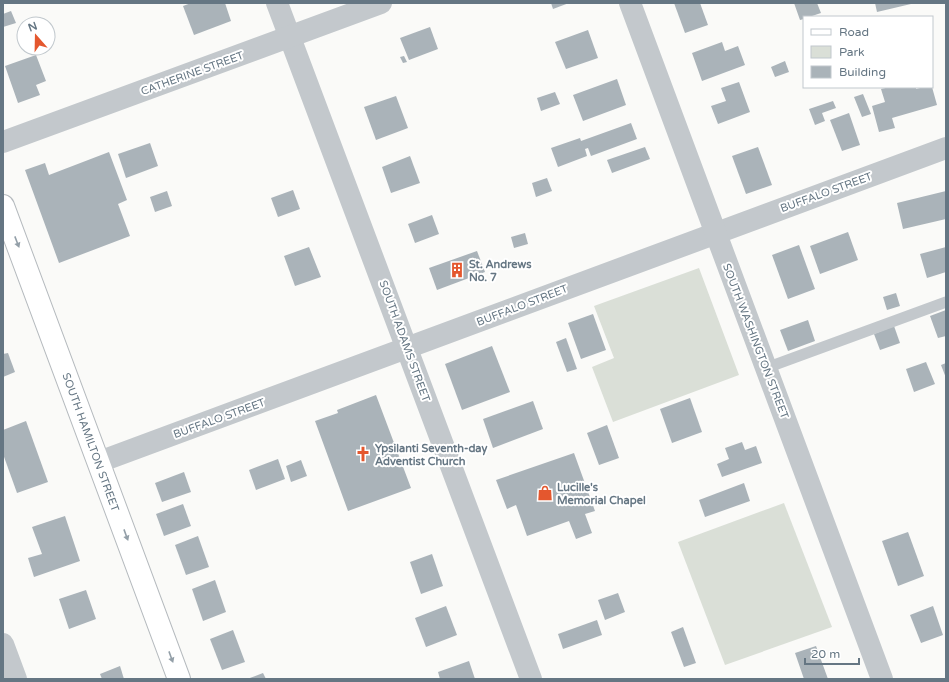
<svg xmlns="http://www.w3.org/2000/svg" width="949" height="682" viewBox="0 0 949 682" font-family="'Varela Round',sans-serif">
  <rect width="100%" height="100%" fill="#fafaf8"/>
  <g fill="#dadfd7">
    <polygon points="699,268 739,375 613,422 592,367 614,358 594,306"/>
    <polygon points="784,503 832,627 725,665 678,542"/>
  </g>
  <g fill="#aab3b9">
    <polygon points="191,3 225,3 231,21 194,35 183,6"/>
    <polygon points="551,3 569,3 553,9"/>
    <polygon points="674,3 700,3 708,25 685,33"/>
    <polygon points="794,3 817,3 821,13 809,17 804,17 804,19 800,20"/>
    <polygon points="875,3 911,3 911,4 877,12"/>
    <polygon points="11,11 16,23 3,27 3,14"/>
    <polygon points="430,27 438,49 409,60 400,38"/>
    <polygon points="588,30 598,58 566,69 555,42"/>
    <polygon points="722,42 725,51 738,46 745,65 702,81 692,53"/>
    <polygon points="36,55 46,81 36,85 40,95 18,103 5,66"/>
    <polygon points="404,56 407,62 403,63 400,57"/>
    <polygon points="785,61 789,72 775,77 771,67"/>
    <polygon points="617,79 626,105 583,121 573,95"/>
    <polygon points="739,82 750,112 718,124 711,106 726,101 721,88"/>
    <polygon points="890,87 916,87 916,89 924,87 932,87 937,105 892,118 895,128 879,132 872,106 885,102 881,89"/>
    <polygon points="555,92 560,104 541,111 537,98"/>
    <polygon points="863,94 871,114 862,117 854,97"/>
    <polygon points="396,96 408,128 376,140 364,107"/>
    <polygon points="833,101 836,108 822,113 825,121 815,125 809,109"/>
    <polygon points="849,113 860,145 842,151 830,120"/>
    <polygon points="631,123 637,139 591,156 588,148 585,149 587,156 558,167 551,148 580,138 581,141"/>
    <polygon points="150,143 158,166 126,178 118,154"/>
    <polygon points="645,147 650,159 612,173 607,160"/>
    <polygon points="758,147 772,185 746,194 732,156"/>
    <polygon points="109,152 127,200 118,204 130,236 59,263 25,170 45,163 49,175"/>
    <polygon points="410,156 420,183 391,193 382,167"/>
    <polygon points="547,178 552,191 536,197 532,183"/>
    <polygon points="293,190 300,209 278,217 271,198"/>
    <polygon points="167,191 172,206 155,212 150,197"/>
    <polygon points="946,191 946,219 903,229 897,203"/>
    <polygon points="432,215 439,234 415,243 408,224"/>
    <polygon points="848,232 858,260 820,274 810,246"/>
    <polygon points="525,233 528,244 514,248 511,237"/>
    <polygon points="799,245 815,289 788,299 772,255"/>
    <polygon points="309,247 321,277 295,286 284,256"/>
    <polygon points="946,247 946,272 927,278 920,254"/>
    <polygon points="477,251 485,272 437,290 429,268"/>
    <polygon points="896,293 900,306 887,310 883,297"/>
    <polygon points="946,310 946,336 938,338 930,316"/>
    <polygon points="593,314 606,350 581,359 568,323"/>
    <polygon points="808,320 815,341 788,351 780,330"/>
    <polygon points="894,326 900,343 880,350 874,334"/>
    <polygon points="566,338 577,369 567,372 556,342"/>
    <polygon points="492,346 510,392 462,410 445,364"/>
    <polygon points="8,353 15,372 3,377 3,354"/>
    <polygon points="926,362 935,384 914,392 906,369"/>
    <polygon points="946,363 946,378 941,365"/>
    <polygon points="376,395 411,488 348,511 315,421 338,413 337,410"/>
    <polygon points="690,398 702,432 672,443 660,409"/>
    <polygon points="533,401 543,429 493,448 483,419"/>
    <polygon points="26,421 48,482 17,493 3,454 3,430"/>
    <polygon points="607,425 619,458 599,465 587,433"/>
    <polygon points="742,442 745,450 756,446 762,463 722,477 717,464 729,459 725,448"/>
    <polygon points="574,453 595,511 585,514 592,533 576,539 569,521 527,536 516,505 507,509 496,480"/>
    <polygon points="278,459 285,479 256,490 249,470"/>
    <polygon points="301,460 307,476 291,482 286,466"/>
    <polygon points="184,472 191,492 162,502 155,483"/>
    <polygon points="744,483 750,501 705,517 699,500"/>
    <polygon points="183,504 191,526 164,536 156,514"/>
    <polygon points="65,516 80,561 34,577 28,558 42,554 32,527"/>
    <polygon points="908,532 924,576 898,586 882,541"/>
    <polygon points="198,536 209,567 186,575 175,545"/>
    <polygon points="432,554 443,586 421,594 410,562"/>
    <polygon points="215,580 226,612 203,621 192,589"/>
    <polygon points="86,590 96,619 69,629 59,599"/>
    <polygon points="618,593 625,612 605,620 598,600"/>
    <polygon points="446,606 457,635 426,647 415,618"/>
    <polygon points="933,606 943,635 921,643 910,615"/>
    <polygon points="597,620 602,635 563,649 558,634"/>
    <polygon points="683,627 696,663 684,667 671,632"/>
    <polygon points="233,630 245,662 222,670 210,639"/>
    <polygon points="816,646 828,679 804,679 795,653"/>
    <polygon points="469,661 475,679 440,679 438,672"/>
    <polygon points="120,666 124,679 102,679 100,674"/>
    <polygon points="263,673 266,679 247,679"/>
  </g>
  <g fill="none" stroke-linecap="round" stroke-linejoin="round">
    <defs>
      <polyline id="primary" points="3,206 179,679"/>
    </defs>
    <use href="#primary" stroke="#b5babe" stroke-width="24"/>
    <polyline stroke="#c3c8cc" stroke-width="11" points="766,368 946,302"/>
    <g stroke="#c3c8cc" stroke-width="22">
      <polyline points="99,462 946,148"/>
      <polyline points="3,644 16,679"/>
    </g>
    <g stroke="#c3c8cc" stroke-width="22">
      <polyline points="277,3 531,679"/>
      <polyline points="630,3 882,679"/>
      <polyline points="3,142 381,3"/>
    </g>
    <use href="#primary" stroke="#fff" stroke-width="22"/>
  </g>
  <defs><path id="oneway-solid" d="M-6-.8H1V-3.2L6.5 0L1 3.2V.8H-6Z"/></defs>
  <g fill="#939fa8">
    <use href="#oneway-solid" transform="translate(17 242) rotate(69)"/>
    <use href="#oneway-solid" transform="translate(126 535) rotate(70)"/>
    <use href="#oneway-solid" transform="translate(171 657) rotate(70)"/>
  </g>
  <defs>
    <symbol id="building-bare" viewBox="-9 -9 18 18"><path d="M-4-6H4V6H1V3H-1V6H-4ZM-2.5-4.3h1.7v1.8h-1.7ZM.8-4.3h1.7v1.8H.8ZM-2.5-1h1.7V.8h-1.7ZM.8-1h1.7V.8H.8Z" fill="#e4572e" stroke="#fff" stroke-width="2.5" paint-order="stroke"/></symbol>
    <symbol id="church-bare" viewBox="-9 -9 18 18"><path d="M-1.2-6h2.4v3.5h3.3v2.4h-3.3V6h-2.4V-.1h-3.3v-2.4h3.3Z" fill="#e4572e" stroke="#fff" stroke-width="2.5" paint-order="stroke"/></symbol>
    <symbol id="shop-bare" viewBox="-9 -9 18 18"><path d="M-5-2.5h2.3a2.7 3.5 0 0 1 5.4 0H5L5.5 6h-11ZM-1.5-2.5h3a1.5 2.3 0 0 0-3 0Z" fill="#e4572e" stroke="#fff" stroke-width="2.5" paint-order="stroke"/></symbol>
  </defs>
  <g fill-rule="evenodd">
    <use href="#building-bare" x="446" y="259" width="22" height="22"/>
    <use href="#church-bare" x="352" y="443" width="22" height="22"/>
    <use href="#shop-bare" x="534" y="482" width="22" height="22"/>
  </g>
  <g text-anchor="middle" stroke-width="4" stroke-linejoin="round" paint-order="stroke">
    <g font-size="11" fill="#657683" stroke="#fff">
      <text transform="translate(192 73) rotate(-20)" y="4">CATHERINE STREET</text>
      <text transform="translate(826 192) rotate(-20)" y="4">BUFFALO STREET</text>
      <text transform="translate(522 305) rotate(-21)" y="4">BUFFALO STREET</text>
      <text transform="translate(405 341) rotate(70)" y="4">SOUTH ADAMS STREET</text>
      <text transform="translate(756 341) rotate(69)" y="4">SOUTH WASHINGTON STREET</text>
      <text transform="translate(219 418) rotate(-20)" y="4">BUFFALO STREET</text>
      <text transform="translate(91 442) rotate(70)" y="4">SOUTH HAMILTON STREET</text>
    </g>
    <g font-size="11" font-weight="bold" fill="#657683" stroke="#fff" text-anchor="start">
      <text x="469" y="268">St. Andrews<tspan x="469" dy="13">No. 7</tspan></text>
      <text x="375" y="452">Ypsilanti Seventh-day<tspan x="375" dy="13">Adventist Church</tspan></text>
      <text x="557" y="491">Lucille's<tspan x="557" dy="13">Memorial Chapel</tspan></text>
    </g>
  </g>
  <rect width="949" height="682" fill="none" stroke="#657683" stroke-width="8"/>
  <rect x="803" y="16" width="130" height="72" fill="#ffffff" stroke="#c1c8cd"/>
  <rect x="811" y="29" width="20" height="6" fill="#ffffff" stroke="#c1c8cd"/>
  <text x="839" y="36" font-size="12" fill="#657683">Road</text>
  <rect x="811" y="46" width="20" height="12" fill="#dadfd7" stroke="#c1c8cd"/>
  <text x="839" y="56" font-size="12" fill="#657683">Park</text>
  <rect x="811" y="66" width="20" height="12" fill="#aab3b9" stroke="#c1c8cd"/>
  <text x="839" y="76" font-size="12" fill="#657683">Building</text>
  <g transform="translate(36 36) rotate(340)"><circle r="19" fill="#ffffff" stroke="#c1c8cd"/>
  <path d="M0-3L7 15L0 10L-7 15Z" fill="#e4572e"/>
  <text y="-6" font-size="11" font-weight="bold" text-anchor="middle" fill="#657683">N</text>
  </g>
  <path d="M805 658v6h54v-6" fill="none" stroke="#657683" stroke-width="2"/>
  <text x="811" y="658" font-size="12" fill="#657683" stroke="#ffffff" stroke-width="3" paint-order="stroke">20 m</text>
</svg>
